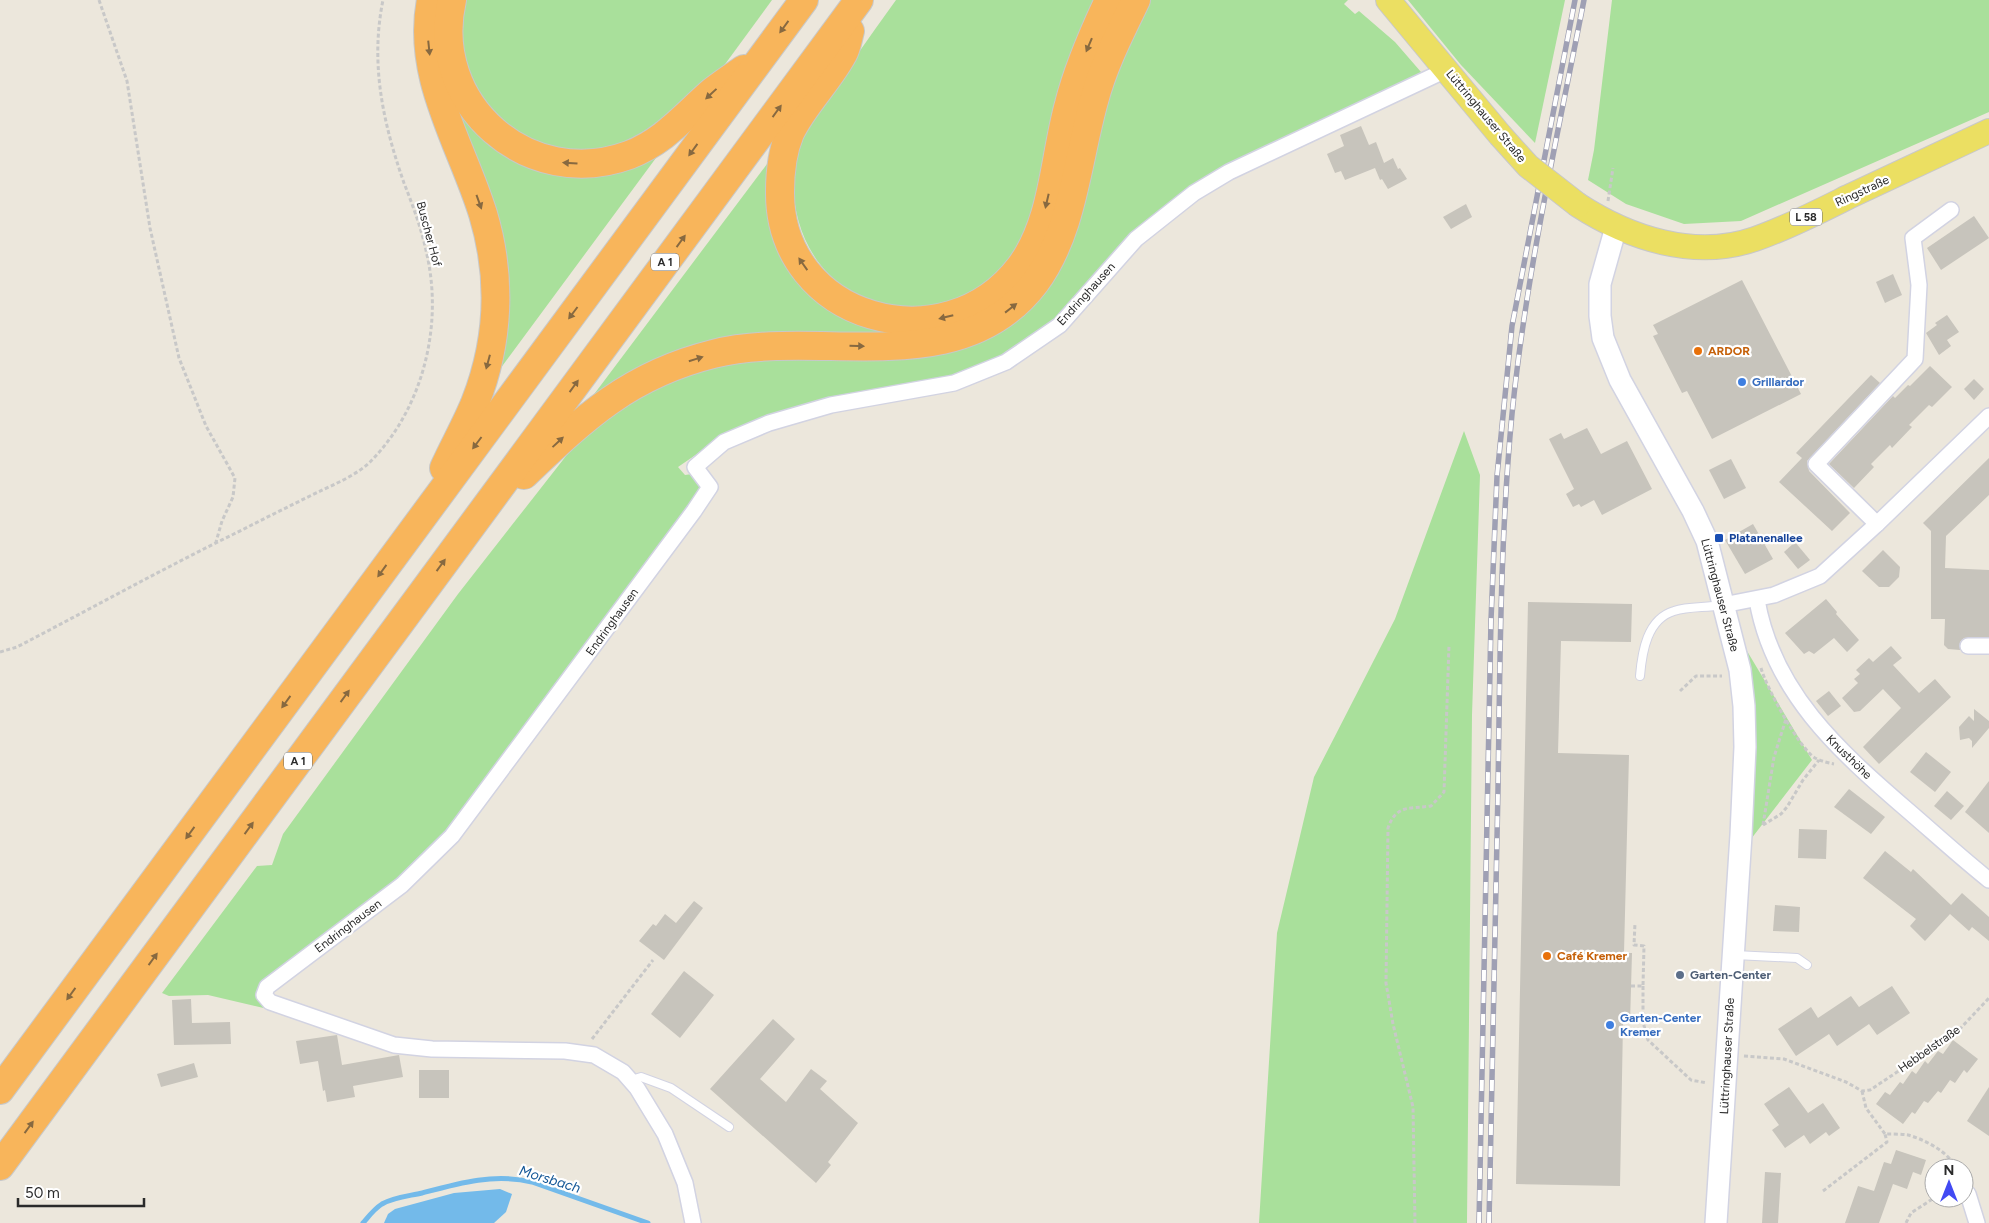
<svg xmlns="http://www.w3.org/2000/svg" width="1989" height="1223" viewBox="0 0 1989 1223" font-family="Figtree,sans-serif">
  <rect width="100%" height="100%" fill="#ece7dc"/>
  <g fill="#a9e09b">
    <polygon points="464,0 772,0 723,67 654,135 573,156 501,129 457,56"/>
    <path d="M 896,0 L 1102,0 L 1023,249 C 1014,258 1005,272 994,279 C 973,293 946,306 920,307 C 843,312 793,254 793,180 C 793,171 791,159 793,150 C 796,139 808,127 814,118 C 840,78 868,39 896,0 Z"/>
    <polygon points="1146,0 1348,0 1344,4 1355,14 1359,11 1395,42 1421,72 1420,75 1191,188 1160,210 1131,235 1046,328 1005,356 959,375 729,432 678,467 685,475 692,474 700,483 698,494 434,851 330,936 260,984 258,997 272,1010 208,995 169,996 162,993 257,866 272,865 283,834 458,594 566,456 600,421 635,395 708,366 746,357 975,340 1103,100"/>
    <polygon points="1408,0 1565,0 1535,143 1461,65"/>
    <polygon points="1612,0 1989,0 1989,112 1741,221 1684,224 1626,204 1588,180 1594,150"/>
    <polygon points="441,35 519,157 667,143 489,384 497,352 464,148"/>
    <polygon points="776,152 773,166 830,305 956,321 1063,199 970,324 836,339 592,397"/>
    <polygon points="1464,431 1480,475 1472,715 1467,1223 1259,1223 1277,933 1314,777 1395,619"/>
    <polygon points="1747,651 1812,760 1751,839 1753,701"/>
  </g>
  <polygon fill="#73baea" points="500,1189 512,1194 506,1212 494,1223 384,1223 388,1214 395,1209 454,1193"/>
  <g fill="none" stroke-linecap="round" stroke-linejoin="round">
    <path stroke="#73baea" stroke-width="5" d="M 363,1223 C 369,1216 374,1209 382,1204 C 394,1197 409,1196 422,1193 C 459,1183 494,1173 532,1182 L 648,1223"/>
  </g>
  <g fill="#c7c4bc">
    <polygon points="1361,126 1369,145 1376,142 1384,163 1393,158 1398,169 1400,168 1407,179 1388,189 1382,179 1380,180 1375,168 1345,180 1341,171 1335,173 1327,154 1344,146 1340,135"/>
    <polygon points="1466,204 1472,217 1451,229 1443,217"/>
    <polygon points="1974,216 1989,238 1941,270 1927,248"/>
    <polygon points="1893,274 1902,295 1885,303 1876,282"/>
    <polygon points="1742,280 1801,394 1712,439 1687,391 1682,393 1653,336 1658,334 1653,325"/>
    <polygon points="1947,315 1959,332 1947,340 1951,346 1939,355 1926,333 1937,325 1935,323"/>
    <polygon points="1930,366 1952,387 1932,407 1929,405 1909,425 1912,427 1892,448 1890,445 1871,464 1874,467 1854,488 1829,464 1893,396 1895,398 1908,385 1910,386"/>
    <polygon points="1871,375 1880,383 1807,461 1809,471 1850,513 1832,531 1779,482 1802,458 1796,453"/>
    <polygon points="1974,379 1984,389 1974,400 1964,389"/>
    <polygon points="1587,428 1601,454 1627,441 1652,489 1602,515 1594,500 1581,507 1579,504 1573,507 1566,494 1574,489 1549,439 1561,433 1564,439"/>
    <polygon points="1989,458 1989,495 1946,536 1945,568 1989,570 1989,637 1964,638 1960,642 1960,650 1948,649 1944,645 1945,619 1931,619 1931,531 1923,523"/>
    <polygon points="1731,459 1746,488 1724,499 1709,470"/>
    <polygon points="1753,524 1773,559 1745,574 1725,540"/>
    <polygon points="1795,542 1810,560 1798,569 1784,552"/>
    <polygon points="1883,550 1900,567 1899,577 1889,587 1879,587 1862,571"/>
    <polygon points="1826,599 1837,612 1836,614 1859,640 1847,652 1834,638 1814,654 1809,651 1804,654 1785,633"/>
    <polygon points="1528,602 1632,604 1631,642 1561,641 1558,753 1629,755 1624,953 1632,953 1630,1023 1623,1023 1620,1186 1516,1184"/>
    <polygon points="1891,646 1902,658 1893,665 1919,693 1935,679 1951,697 1879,764 1863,747 1901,708 1883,689 1860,711 1854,712 1842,698 1858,683 1854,679 1860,674 1856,670 1869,658 1873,662"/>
    <polygon points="1829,691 1841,706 1828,716 1816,701"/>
    <polygon points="1974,709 1989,721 1989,728 1972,748 1972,741 1969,738 1960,740 1959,727 1969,716 1974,721"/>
    <polygon points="1926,752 1951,772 1935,792 1910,772"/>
    <polygon points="1989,781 1989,833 1965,812"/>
    <polygon points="1849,789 1885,817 1871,834 1834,807"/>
    <polygon points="1947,791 1964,806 1951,820 1934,806"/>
    <polygon points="1799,829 1827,830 1826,859 1798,858"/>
    <polygon points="1885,851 1911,872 1913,869 1951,905 1962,893 1989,917 1989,941 1972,927 1969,931 1950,914 1925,941 1910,926 1916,919 1863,878"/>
    <polygon points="694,901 703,908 664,960 639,941 653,924 656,926 665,914 676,923"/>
    <polygon points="1775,905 1800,907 1799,932 1773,931"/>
    <polygon points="684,971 714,995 680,1038 651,1014"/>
    <polygon points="1892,986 1910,1013 1877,1035 1869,1024 1837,1046 1829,1034 1796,1056 1778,1029 1811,1007 1818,1018 1851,996 1859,1007"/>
    <polygon points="191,999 192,1023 230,1022 231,1044 174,1045 172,1000"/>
    <polygon points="773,1019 795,1039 760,1079 786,1102 811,1069 827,1081 820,1089 858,1123 828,1162 831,1165 816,1183 710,1089"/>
    <polygon points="337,1035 342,1065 399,1055 403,1077 353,1086 355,1097 327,1102 325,1090 323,1091 318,1061 300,1064 296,1041"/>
    <polygon points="1953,1040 1978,1059 1967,1073 1964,1070 1955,1083 1950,1080 1941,1093 1938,1091 1928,1103 1924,1101 1915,1114 1912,1112 1903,1124 1876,1104 1885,1092 1890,1095 1900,1082 1903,1084 1912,1071 1916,1074 1925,1061 1928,1064 1938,1051 1943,1054"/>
    <polygon points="194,1063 198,1077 161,1087 157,1074"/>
    <rect x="419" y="1070" width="30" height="28"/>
    <polygon points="1789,1087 1808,1113 1823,1103 1840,1128 1829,1136 1826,1132 1810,1144 1804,1135 1785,1148 1772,1130 1779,1125 1764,1104"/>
    <polygon points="1989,1087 1989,1136 1967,1121"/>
    <polygon points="1896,1150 1926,1160 1921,1175 1913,1172 1907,1189 1893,1184 1879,1223 1845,1223 1858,1186 1874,1191 1884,1162 1891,1164"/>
    <polygon points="1765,1172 1781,1173 1778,1223 1762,1223"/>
  </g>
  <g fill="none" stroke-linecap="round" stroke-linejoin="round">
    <defs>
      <g id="lane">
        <path d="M 1640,676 C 1642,652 1647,619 1674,611 C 1689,606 1706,608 1721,605"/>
        <polyline points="1735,955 1797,958 1807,965"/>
        <polyline points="631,1080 641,1077 671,1088 729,1127"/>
      </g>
      <g id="street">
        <polyline points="1877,524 1816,464 1915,359 1919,285 1913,238 1951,210"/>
        <path d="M 1757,600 C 1773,692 1838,750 1905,808 C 1933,832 1960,857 1989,880"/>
        <polyline points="1723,605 1774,595 1820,576 1877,524 1989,416"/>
        <polyline points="1968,646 1989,646"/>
        <polyline points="1968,1194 1977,1223"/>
        <polyline points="693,1223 685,1183 665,1134 637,1088 623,1072 594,1055 565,1051 432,1049 394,1045 270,1002 264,995 267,987 402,885 452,836 694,511 710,487 695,467 724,442 769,423 831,405 954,383 1006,362 1060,325 1136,239 1194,193 1229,172 1446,70"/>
      </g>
      <polyline id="secondary" points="1616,227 1600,284 1600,316 1603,338 1620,380 1693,511 1707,541 1740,670 1744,706 1745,747 1741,835 1716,1223"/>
      <g id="primary">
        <polyline points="1388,0 1500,135"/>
        <path d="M 1578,205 C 1629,238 1694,260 1755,239 C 1787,228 1818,212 1848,197 C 1895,175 1942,153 1989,131"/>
      </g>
      <g id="highway">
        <path d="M 431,0 C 416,77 461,143 483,214 C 502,277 499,342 475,403 C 466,425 454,446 444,468"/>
        <path d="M 452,0 C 428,105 529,192 629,155 C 665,141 685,115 713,91 C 723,83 734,76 744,69"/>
        <path d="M 850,31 C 848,38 847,47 843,54 C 828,82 804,104 790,133 C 782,152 780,171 780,192 C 779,320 945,366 1020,267 C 1054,222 1054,157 1069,104 C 1078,68 1093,34 1109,0"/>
        <path d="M 524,475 C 585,417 629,375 713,354 C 818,327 958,384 1035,283 C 1073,232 1077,161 1094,101 C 1103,66 1120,33 1136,0"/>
        <polyline points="0,1090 804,0"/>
        <polyline points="0,1166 859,0"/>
      </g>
    </defs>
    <use href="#lane" stroke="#d2d3e2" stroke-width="10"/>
    <use href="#street" stroke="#d2d3e2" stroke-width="18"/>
    <use href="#secondary" stroke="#d2d3e2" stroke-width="24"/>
    <use href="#primary" stroke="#c8c8c8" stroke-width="26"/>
    <use href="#highway" stroke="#c8c8c8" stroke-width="30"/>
    <g stroke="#c8c8c8" stroke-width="3" stroke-dasharray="4 2.5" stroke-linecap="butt">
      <polyline points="99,0 127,81 150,228 179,358 206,426 235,478 233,497 222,521 216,542"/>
      <polyline points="1608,201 1613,168"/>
      <path d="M 0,652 L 17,647 C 92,608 166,567 242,530 C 267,517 292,505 318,492 C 335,484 357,475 371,461 C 423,408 443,326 427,255 C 422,230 413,206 404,183 C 383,123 370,64 383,0"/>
      <path d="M 1761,668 C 1766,687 1799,748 1815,758 C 1821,761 1828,763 1834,764"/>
      <polyline points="1680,691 1696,676 1722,676"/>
      <polyline points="1763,825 1774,757 1786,719"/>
      <polyline points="1763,825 1781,814 1787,807 1803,780 1819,760"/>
      <polyline points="1631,986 1643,986 1644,946 1634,945 1635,923"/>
      <polyline points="1643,986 1643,1022 1648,1040 1691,1080 1707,1083"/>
      <polyline points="592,1039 653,960"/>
      <polyline points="1744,1056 1784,1059 1846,1082 1862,1091 1870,1090 1956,1033 1989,998"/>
      <path d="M 1862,1091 L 1866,1108 L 1885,1134 C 1892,1134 1901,1134 1908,1135 C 1924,1139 1950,1153 1956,1168"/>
      <polyline points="1823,1191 1887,1142 1885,1134"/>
      <path d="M 1415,1223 L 1413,1107 L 1393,1024 L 1386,983 L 1388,828 C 1396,804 1411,809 1431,806 L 1444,792 L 1449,645"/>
      <polyline points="1906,1223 1911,1213 1934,1198"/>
    </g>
    <use href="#lane" stroke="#fff" stroke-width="8"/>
    <use href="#street" stroke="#fff" stroke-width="15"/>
    <use href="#secondary" stroke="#fff" stroke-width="21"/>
    <use href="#primary" stroke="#ebdf62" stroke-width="24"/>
    <use href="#highway" stroke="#f8b55b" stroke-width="28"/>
    <defs>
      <g id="rail">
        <polyline points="1479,1223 1491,620 1497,476 1512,326 1575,0"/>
        <path d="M 1489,1223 C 1492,1079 1495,935 1498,790 C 1500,665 1500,539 1512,414 C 1526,274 1557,138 1584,0"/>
      </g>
    </defs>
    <use href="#rail" stroke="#9fa0b4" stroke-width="5.5"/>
    <use href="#rail" stroke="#fff" stroke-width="4" stroke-dasharray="11" stroke-linecap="butt"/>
    <defs>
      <polyline id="primary-bridge" points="1500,135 1528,166 1578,205"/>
    </defs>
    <use href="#primary-bridge" stroke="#c8c8c8" stroke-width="26" stroke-linecap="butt"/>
    <use href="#primary-bridge" stroke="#ebdf62" stroke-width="24"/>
  </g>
  <defs><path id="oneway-solid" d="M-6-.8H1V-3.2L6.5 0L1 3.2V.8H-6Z" transform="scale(1.25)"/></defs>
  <g fill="#876940">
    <use href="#oneway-solid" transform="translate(784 27) rotate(126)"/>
    <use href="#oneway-solid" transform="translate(1089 45) rotate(113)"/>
    <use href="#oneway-solid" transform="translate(429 48) rotate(84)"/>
    <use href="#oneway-solid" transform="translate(711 94) rotate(137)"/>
    <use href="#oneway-solid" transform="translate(777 111) rotate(-54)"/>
    <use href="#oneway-solid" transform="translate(693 150) rotate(126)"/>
    <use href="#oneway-solid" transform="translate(570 163) rotate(-176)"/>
    <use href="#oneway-solid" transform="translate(1047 201) rotate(103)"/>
    <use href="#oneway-solid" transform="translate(479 202) rotate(70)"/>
    <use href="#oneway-solid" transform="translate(681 241) rotate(-54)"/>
    <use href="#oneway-solid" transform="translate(803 264) rotate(-125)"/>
    <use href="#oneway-solid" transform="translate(1011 308) rotate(-38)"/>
    <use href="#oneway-solid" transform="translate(573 313) rotate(127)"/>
    <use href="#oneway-solid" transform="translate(946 317) rotate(166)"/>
    <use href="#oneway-solid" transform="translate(857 346) rotate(1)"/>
    <use href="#oneway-solid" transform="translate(696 359) rotate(-17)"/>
    <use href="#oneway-solid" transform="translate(488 362) rotate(105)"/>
    <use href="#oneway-solid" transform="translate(574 386) rotate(-54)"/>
    <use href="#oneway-solid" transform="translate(558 442) rotate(-43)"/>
    <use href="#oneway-solid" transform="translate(477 443) rotate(127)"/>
    <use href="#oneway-solid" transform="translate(441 565) rotate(-54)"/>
    <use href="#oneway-solid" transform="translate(382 571) rotate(126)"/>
    <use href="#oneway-solid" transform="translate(345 696) rotate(-54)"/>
    <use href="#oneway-solid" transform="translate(286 702) rotate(126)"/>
    <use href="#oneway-solid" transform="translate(249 828) rotate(-54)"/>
    <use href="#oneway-solid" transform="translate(190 833) rotate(126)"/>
    <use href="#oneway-solid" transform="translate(153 959) rotate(-54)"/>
    <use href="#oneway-solid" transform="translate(71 994) rotate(126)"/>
    <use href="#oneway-solid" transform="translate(29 1127) rotate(-54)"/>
  </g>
  <g fill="#e8710a" stroke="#fff" stroke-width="2">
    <circle cx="1698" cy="351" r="5"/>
    <circle cx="1547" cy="956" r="5"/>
  </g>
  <g fill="#3f7fe0" stroke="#fff" stroke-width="2">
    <circle cx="1742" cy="382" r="5"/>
    <circle cx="1610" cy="1025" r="5"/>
  </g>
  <rect fill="#1a4fb4" stroke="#fff" stroke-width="2" x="1714" y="533" width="10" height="10" rx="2.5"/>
  <circle fill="#5c6f8a" stroke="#fff" stroke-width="2" cx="1680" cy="975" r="5"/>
  <g text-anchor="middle" stroke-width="4.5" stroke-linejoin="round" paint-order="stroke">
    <g fill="#fff" stroke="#6a6a6a" stroke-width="1">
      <rect x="1790" y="208.5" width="32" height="17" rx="4"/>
      <rect x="651" y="253.5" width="28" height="17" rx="4"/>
      <rect x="284" y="752.5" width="28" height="17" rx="4"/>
    </g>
    <g font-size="11" font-weight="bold" fill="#2a2a2a">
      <text x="1806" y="221">L 58</text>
      <text x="665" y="266">A 1</text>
      <text x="298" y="765">A 1</text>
    </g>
    <g font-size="12" fill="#2a2a2a" stroke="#fff">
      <text transform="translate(1486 116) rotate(50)" y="4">Lüttringhauser Straße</text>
      <text transform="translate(1862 191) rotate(-25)" y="4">Ringstraße</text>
      <text transform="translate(429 234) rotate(75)" y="4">Buscher Hof</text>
      <text transform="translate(1086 294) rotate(-48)" y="4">Endringhausen</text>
      <text transform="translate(1720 595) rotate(75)" y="4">Lüttringhauser Straße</text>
      <text transform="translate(612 622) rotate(-54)" y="4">Endringhausen</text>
      <text transform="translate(1849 757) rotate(44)" y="4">Knusthöhe</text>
      <text transform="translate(348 926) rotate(-37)" y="4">Endringhausen</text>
      <text transform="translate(1929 1049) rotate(-35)" y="4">Hebbelstraße</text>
      <text transform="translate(1727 1056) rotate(-87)" y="4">Lüttringhauser Straße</text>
    </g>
    <g font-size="12" font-weight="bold" fill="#c56008" stroke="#fff" text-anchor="start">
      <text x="1708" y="355">ARDOR</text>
      <text x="1557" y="960">Café Kremer</text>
    </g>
    <g font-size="12" font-weight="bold" fill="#366cbe" stroke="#fff" text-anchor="start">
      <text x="1752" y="386">Grillardor</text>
      <text x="1620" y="1022">Garten-Center<tspan x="1620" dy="14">Kremer</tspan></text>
    </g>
    <g font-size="12" font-weight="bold" fill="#164399" stroke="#fff" text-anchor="start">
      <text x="1729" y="542">Platanenallee</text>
    </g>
    <g font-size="12" font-weight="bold" fill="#4e5e75" stroke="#fff" text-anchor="start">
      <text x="1690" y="979">Garten-Center</text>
    </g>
    <g font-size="14" font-style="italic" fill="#125696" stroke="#fff">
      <text transform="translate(550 1179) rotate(17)" y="5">Morsbach</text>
    </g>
  </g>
  <g transform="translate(1949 1183)"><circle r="24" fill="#ffffff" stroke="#aaaaaa"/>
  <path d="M0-4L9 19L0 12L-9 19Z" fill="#424af3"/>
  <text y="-8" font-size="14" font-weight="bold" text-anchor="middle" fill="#2a2a2a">N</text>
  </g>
  <path d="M18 1198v8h126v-8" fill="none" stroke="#2a2a2a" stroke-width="2.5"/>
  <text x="25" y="1198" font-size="15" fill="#2a2a2a" stroke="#ffffff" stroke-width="4" paint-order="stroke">50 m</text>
</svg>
